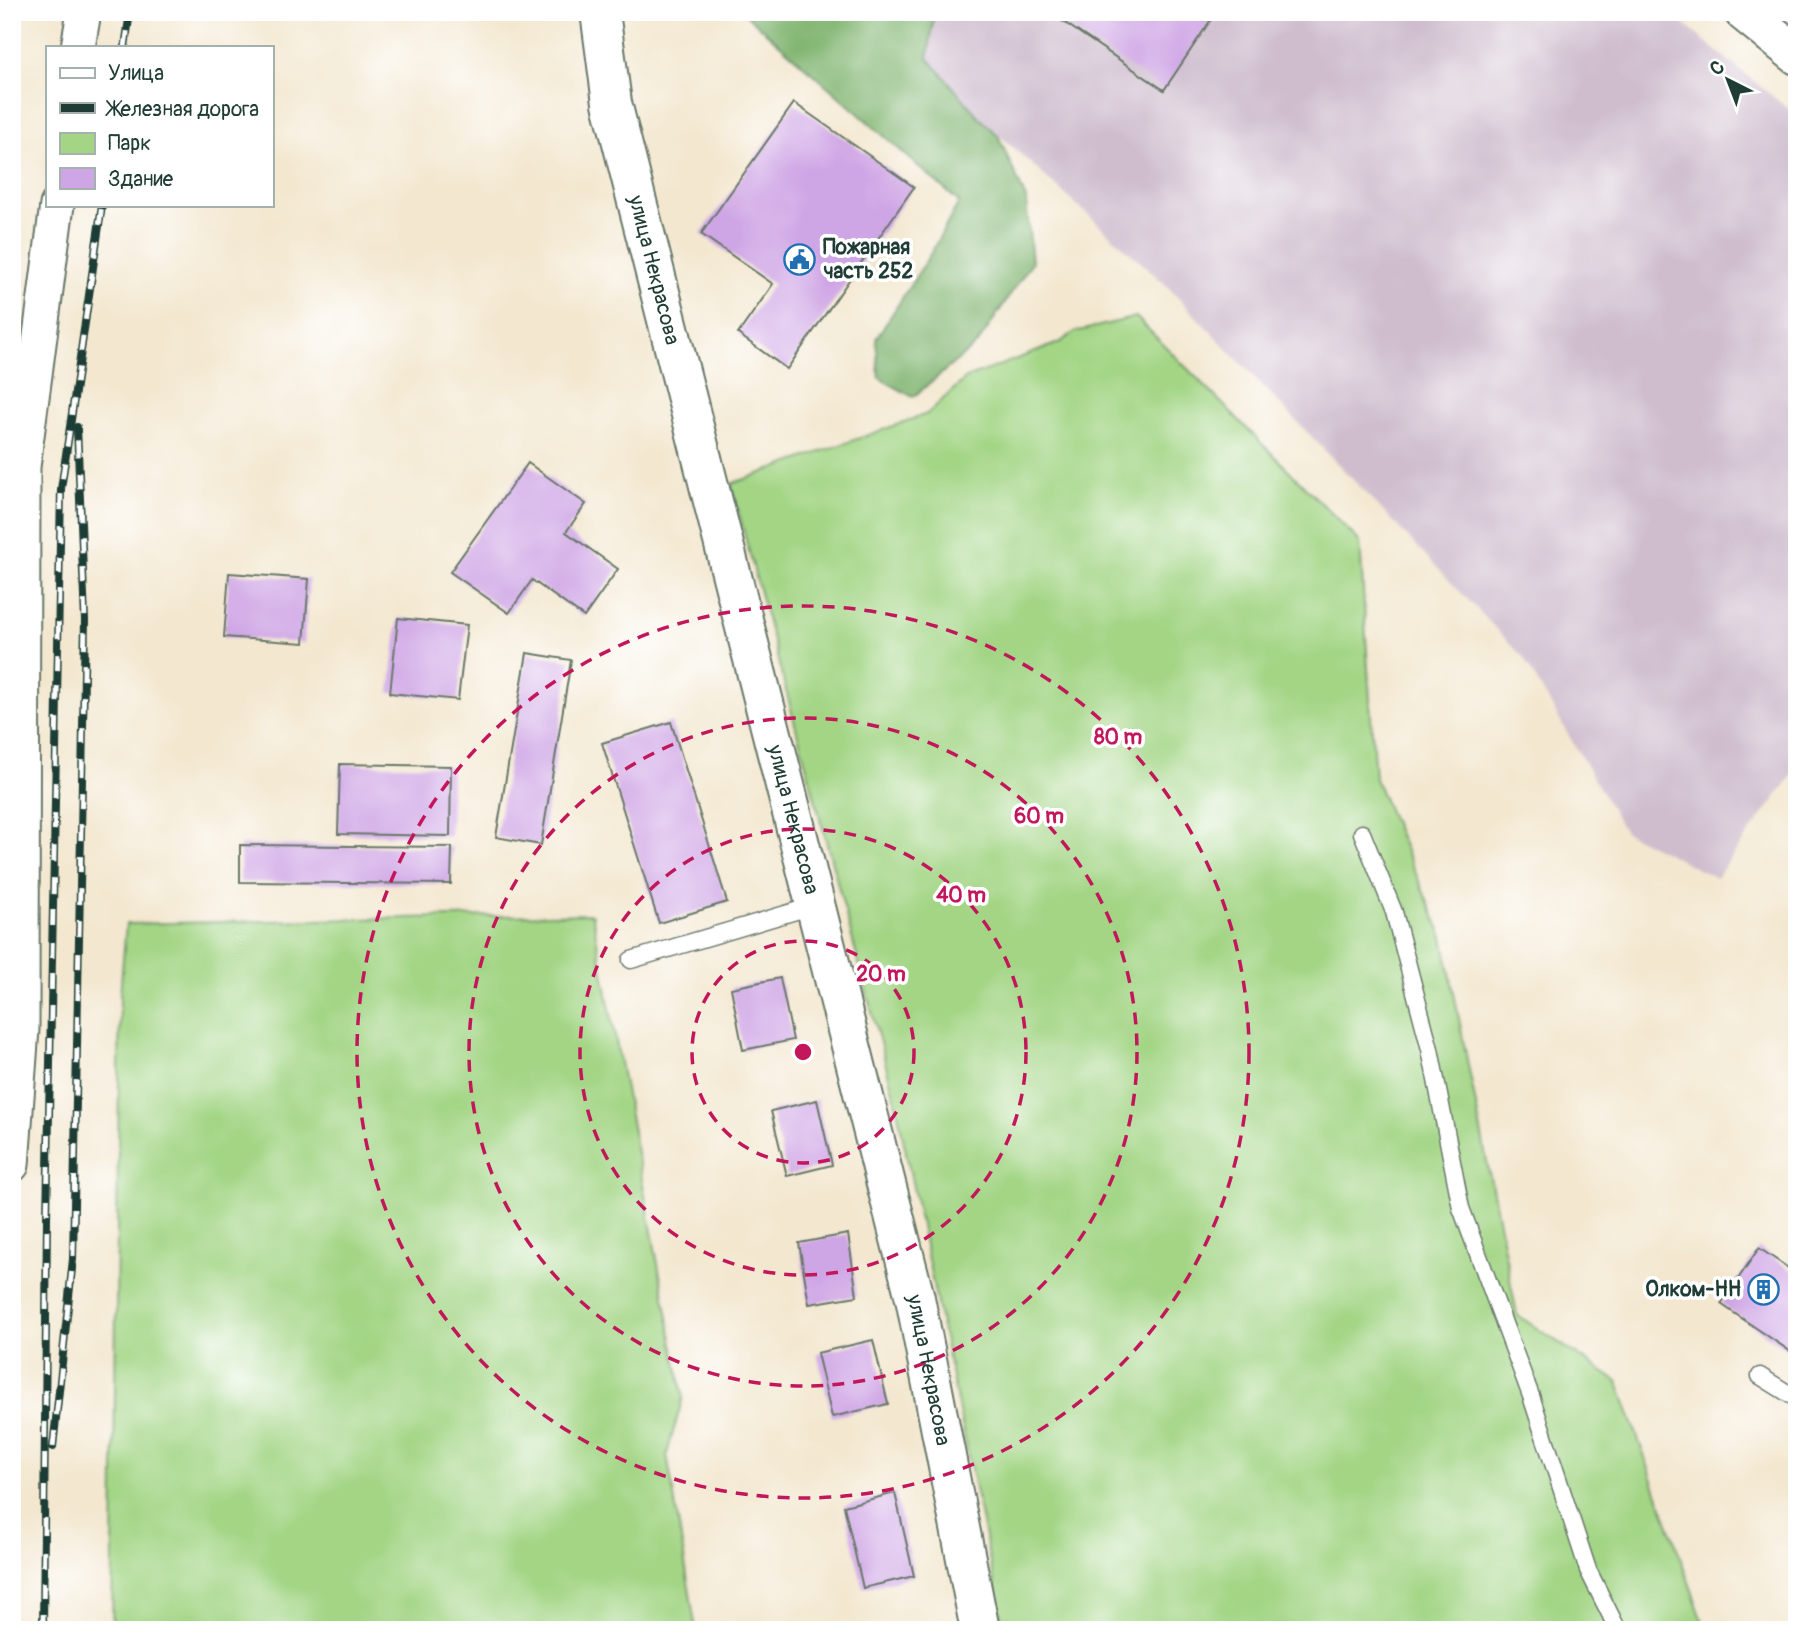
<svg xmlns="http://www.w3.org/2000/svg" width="1809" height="1642" viewBox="0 0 1809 1642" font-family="Pangolin,sans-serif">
  <rect width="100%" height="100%" fill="#fff"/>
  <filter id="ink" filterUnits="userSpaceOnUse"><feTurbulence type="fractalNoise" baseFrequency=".0143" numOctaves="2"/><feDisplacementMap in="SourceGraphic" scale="14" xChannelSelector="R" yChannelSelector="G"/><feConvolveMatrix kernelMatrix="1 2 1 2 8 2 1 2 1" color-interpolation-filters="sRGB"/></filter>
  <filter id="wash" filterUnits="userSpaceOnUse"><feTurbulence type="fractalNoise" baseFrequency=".00686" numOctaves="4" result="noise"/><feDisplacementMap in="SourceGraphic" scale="28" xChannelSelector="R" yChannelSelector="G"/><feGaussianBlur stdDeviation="1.57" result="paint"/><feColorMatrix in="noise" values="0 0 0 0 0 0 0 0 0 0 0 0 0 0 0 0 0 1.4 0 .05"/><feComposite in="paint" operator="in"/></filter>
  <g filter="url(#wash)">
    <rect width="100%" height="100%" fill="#f3e7cf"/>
    <polygon fill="#cfbdce" points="928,12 1669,12 1797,116 1797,769 1716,878 1625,832 1523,657 1165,284 978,116 928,58 934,17"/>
    <g fill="#a3d585" stroke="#61895c" stroke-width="2">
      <polygon points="1136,317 1360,542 1375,779 1443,937 1517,1315 1618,1382 1706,1630 1004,1630 895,1099 731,484 927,414 966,378 1059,343 1075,332"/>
      <polygon points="592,914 683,1397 667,1454 696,1630 112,1630 120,995 126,924"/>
    </g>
    <polygon fill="#82b672" stroke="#507a53" stroke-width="2" points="743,12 928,12 934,17 928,58 978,116 998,135 1026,199 1032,262 978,343 913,397 879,378 876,339 931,253 959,202"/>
    <g id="blocks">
      <g fill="#cfa6e5">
        <polygon points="1049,12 1216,12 1164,90"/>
        <polygon points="794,103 914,187 787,369 738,334 773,284 701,234"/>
        <polygon points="528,463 586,504 566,532 618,569 584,617 532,580 509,613 450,572"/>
        <polygon points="229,573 309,579 304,643 224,637"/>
        <polygon points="398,618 467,625 458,700 390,693"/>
        <polygon points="527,653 571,660 541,845 496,837"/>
        <polygon points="671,722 727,902 659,923 602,743"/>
        <polygon points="340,764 451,766 450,836 338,834"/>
        <polygon points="240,845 452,847 451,884 240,882"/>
        <polygon points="780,978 793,1040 743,1050 731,988"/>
        <polygon points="817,1100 832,1165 787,1176 771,1111"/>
        <polygon points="848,1234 857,1296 809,1304 799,1243"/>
        <polygon points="1759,1248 1797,1274 1797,1356 1721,1304"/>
        <polygon points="873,1340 888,1404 832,1417 817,1353"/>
        <polygon points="895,1493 914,1576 863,1588 844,1506"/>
      </g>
    </g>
  </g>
  <g filter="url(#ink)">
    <use href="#blocks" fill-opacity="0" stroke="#69786a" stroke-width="2"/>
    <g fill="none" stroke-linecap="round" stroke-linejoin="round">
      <defs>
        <g id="service">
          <polyline points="1362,833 1394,912 1430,1049 1461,1208 1531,1396 1588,1570 1618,1630"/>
          <polyline points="631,960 816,905"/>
          <polyline points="1760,1376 1797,1399"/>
        </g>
        <g id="minor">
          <polyline points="78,47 84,12"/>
          <polyline points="12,1165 22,1029 23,467 57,205"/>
        </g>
        <g id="tertiary">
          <path id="s1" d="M 600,12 L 612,103 L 915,1298 L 980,1630"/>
        </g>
        <polyline id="primary" points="1744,12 1797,55"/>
      </defs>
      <use href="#service" stroke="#69786a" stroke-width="19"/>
      <use href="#minor" stroke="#69786a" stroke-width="37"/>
      <use href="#tertiary" stroke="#69786a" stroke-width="42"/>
      <use href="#primary" stroke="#69786a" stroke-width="42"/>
      <use href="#service" stroke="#fff" stroke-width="16"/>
      <use href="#minor" stroke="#fff" stroke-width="33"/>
      <use href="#tertiary" stroke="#fff" stroke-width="38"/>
      <use href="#primary" stroke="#fff" stroke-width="38"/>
      <defs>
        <g id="rail">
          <polyline points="125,47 130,12"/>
          <polyline points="53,1447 73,1259 85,620 77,427"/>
          <polyline points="43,1630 47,1219 61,489 102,205"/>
        </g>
      </defs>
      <use href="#rail" stroke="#1f3d34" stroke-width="8"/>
      <use href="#rail" stroke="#fff" stroke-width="5" stroke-dasharray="16" stroke-linecap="butt"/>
    </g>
  </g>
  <g fill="none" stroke="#c2185b" stroke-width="3.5" stroke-dasharray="12 9">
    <circle cx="803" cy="1052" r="111"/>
    <circle cx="803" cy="1052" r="223"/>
    <circle cx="803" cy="1052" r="334"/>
    <circle cx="803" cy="1052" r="446"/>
  </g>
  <defs>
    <symbol id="civic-ring" viewBox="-11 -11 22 22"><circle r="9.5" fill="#fff" stroke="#1f6fb2" stroke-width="1.5"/><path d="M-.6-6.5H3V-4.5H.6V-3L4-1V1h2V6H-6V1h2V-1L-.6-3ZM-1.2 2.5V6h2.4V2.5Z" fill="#1f6fb2"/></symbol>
    <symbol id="building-ring" viewBox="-11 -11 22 22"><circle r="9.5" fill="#fff" stroke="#1f6fb2" stroke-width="1.5"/><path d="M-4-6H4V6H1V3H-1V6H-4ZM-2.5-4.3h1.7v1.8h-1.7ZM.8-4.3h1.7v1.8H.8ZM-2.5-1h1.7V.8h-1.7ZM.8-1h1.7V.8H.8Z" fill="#1f6fb2"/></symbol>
  </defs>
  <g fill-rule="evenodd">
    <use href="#civic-ring" x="782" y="242" width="35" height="35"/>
    <use href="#building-ring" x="1746" y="1272" width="35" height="35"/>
  </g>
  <g text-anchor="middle" stroke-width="7" stroke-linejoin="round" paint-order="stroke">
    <g font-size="21" font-weight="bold" fill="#1f3d34" stroke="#fff" text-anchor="start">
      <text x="823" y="254">Пожарная<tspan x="823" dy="24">часть 252</tspan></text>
      <text x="1741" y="1296" text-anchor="end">Олком-НН</text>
    </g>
    <g font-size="21" fill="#1f3d34" stroke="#fff">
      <text dy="7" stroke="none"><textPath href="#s1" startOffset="264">улица Некрасова</textPath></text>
      <text dy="7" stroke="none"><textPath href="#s1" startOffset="831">улица Некрасова</textPath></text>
      <text dy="7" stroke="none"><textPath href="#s1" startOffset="1398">улица Некрасова</textPath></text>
    </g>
  </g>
  <circle cx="803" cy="1052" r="10" fill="#c2185b" stroke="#fff" stroke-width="3.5"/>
  <g font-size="21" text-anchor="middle" font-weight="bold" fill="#c2185b" stroke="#fff" stroke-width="7" stroke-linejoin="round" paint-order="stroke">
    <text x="1118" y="744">80 m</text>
    <text x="1039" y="823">60 m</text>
    <text x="961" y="902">40 m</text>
    <text x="881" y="981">20 m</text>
  </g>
  <rect width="1809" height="1642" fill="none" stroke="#fff" stroke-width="42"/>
  <rect x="46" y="46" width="228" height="161" fill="#ffffff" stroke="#a5b1ae" stroke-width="2"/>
  <rect x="60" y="68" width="35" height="10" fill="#ffffff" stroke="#a5b1ae" stroke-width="2"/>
  <text x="108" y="80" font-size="21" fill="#1f3d34">Улица</text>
  <rect x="60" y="103" width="35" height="10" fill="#1f3d34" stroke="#a5b1ae" stroke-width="2"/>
  <text x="108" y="116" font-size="21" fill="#1f3d34">Железная дорога</text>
  <rect x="60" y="133" width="35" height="21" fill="#a3d585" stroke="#a5b1ae" stroke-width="2"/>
  <text x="108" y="150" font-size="21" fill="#1f3d34">Парк</text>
  <rect x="60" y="168" width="35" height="21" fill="#cfa6e5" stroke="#a5b1ae" stroke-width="2"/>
  <text x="108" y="186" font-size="21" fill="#1f3d34">Здание</text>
  <g transform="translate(1728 80) rotate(318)" stroke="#ffffff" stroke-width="5" paint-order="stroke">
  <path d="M0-5L12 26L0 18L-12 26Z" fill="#1f3d34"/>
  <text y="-10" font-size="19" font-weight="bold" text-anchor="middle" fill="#1f3d34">С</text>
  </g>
</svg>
